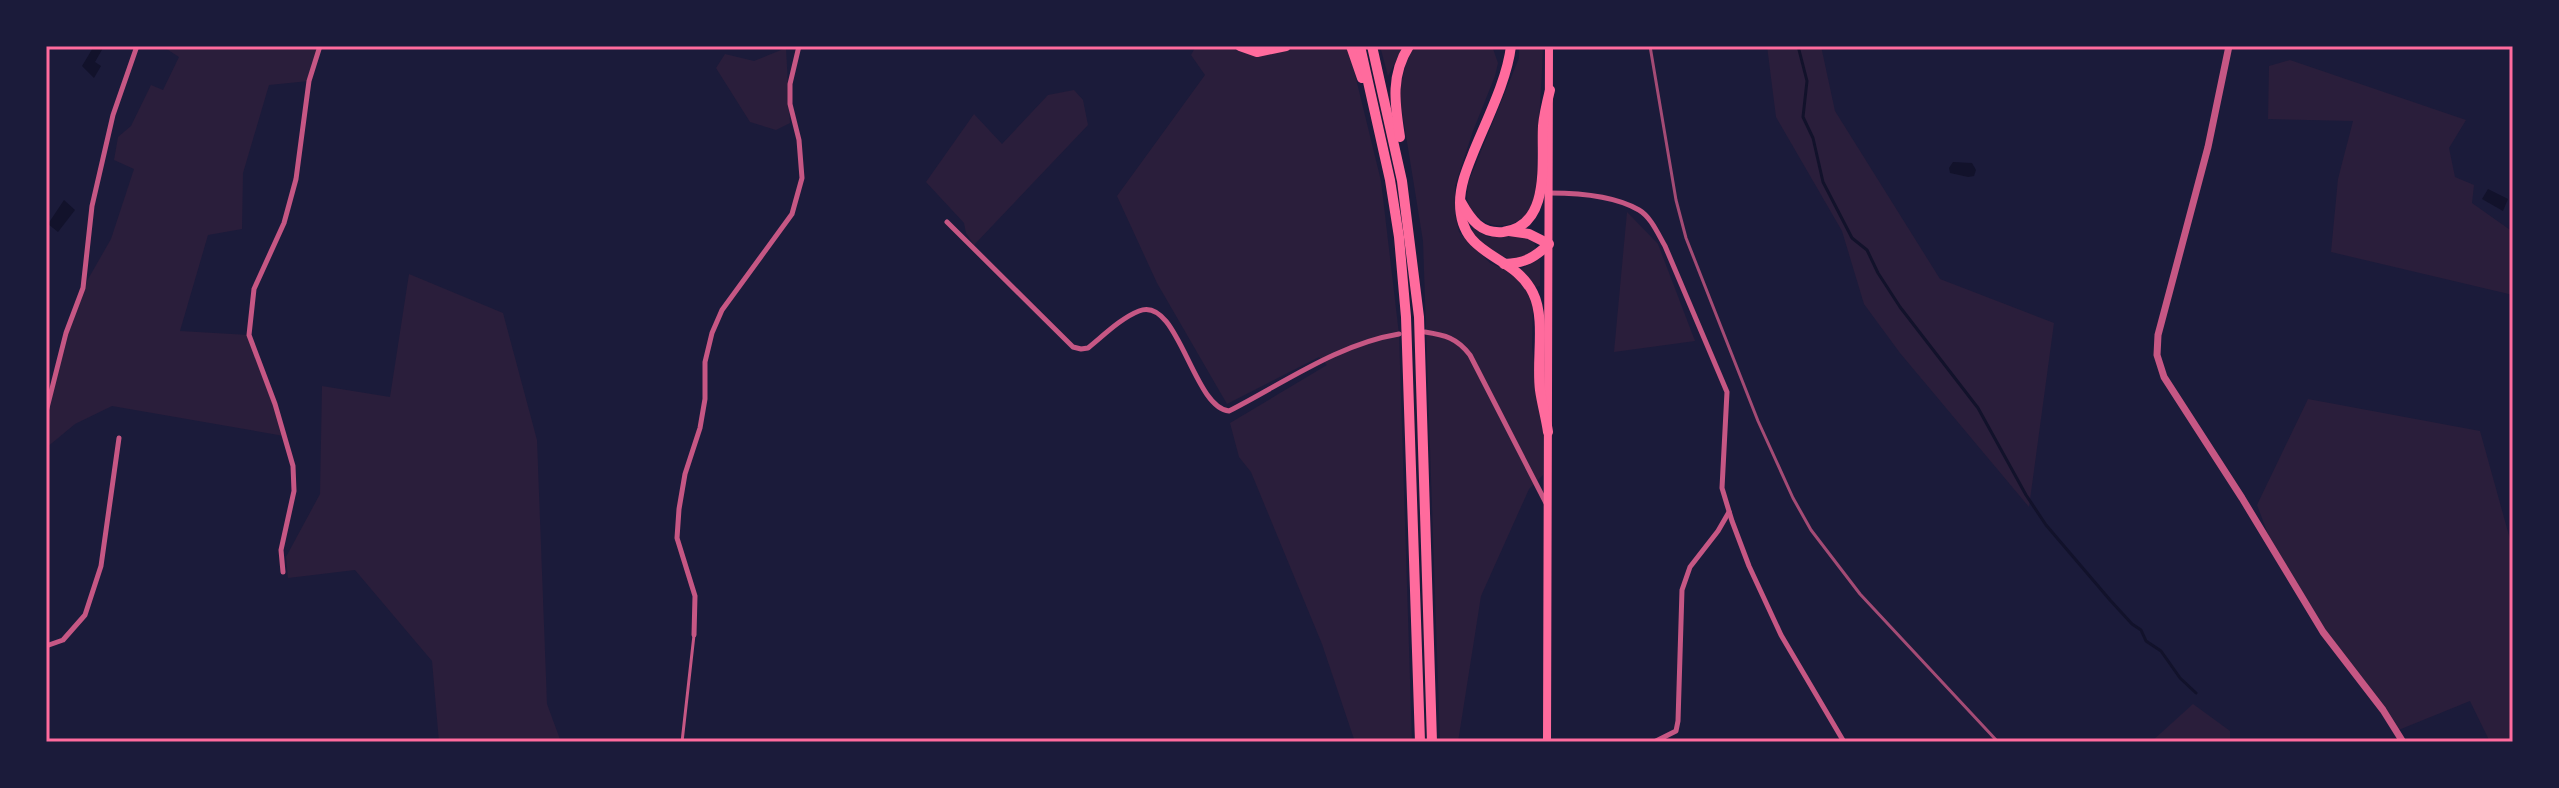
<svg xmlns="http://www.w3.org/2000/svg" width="2559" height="788" viewBox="0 0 2559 788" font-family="Commissioner,sans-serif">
  <rect width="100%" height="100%" fill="#1b1b3a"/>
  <g fill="#2a1e3b">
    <polygon points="162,46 320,46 309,81 269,85 243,173 242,229 208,235 180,331 249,335 284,436 112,406 75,424 46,448 46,412 66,333 83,288 111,239 134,169 114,160 118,137 131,126 151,85 163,90 179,57"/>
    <polygon points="1196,46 1348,46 1381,181 1399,334 1412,742 1355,742 1322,644 1251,472 1239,457 1230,423 1327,365 1319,357 1227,404 1157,283 1117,196 1205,75 1191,55"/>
    <polygon points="1380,46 1404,46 1388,76"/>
    <polygon points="1414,46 1492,46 1498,63 1495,76 1473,131 1455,186 1455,214 1459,232 1490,263 1504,269 1527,287 1533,306 1532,348 1544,431 1543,475 1529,489 1481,596 1458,742 1440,742 1423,241 1399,92 1409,51"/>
    <path d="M 1519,46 L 1543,46 C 1542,82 1539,116 1537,152 C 1536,168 1539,192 1531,207 C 1518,234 1477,231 1468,202 C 1466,197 1468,188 1468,183 L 1519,58 Z"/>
    <polygon points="1767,46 1821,46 1835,111 1940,279 2054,323 2029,507 1900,353 1864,304 1842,231 1776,117"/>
    <polygon points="786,48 790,123 776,130 750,122 716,68 725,54 754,61"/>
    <polygon points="2290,60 2466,120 2449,148 2455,177 2474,185 2472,203 2513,232 2513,295 2331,252 2338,179 2353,121 2268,119 2269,66"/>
    <polygon points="1074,90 1083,100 1088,125 974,245 966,233 964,223 926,182 974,114 1002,144 1048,95"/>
    <polygon points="1627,212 1658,244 1695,341 1614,352"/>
    <path d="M 1473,228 L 1488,237 L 1521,236 L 1534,242 L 1536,249 C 1516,271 1488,251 1472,234 Z"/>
    <polygon points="1540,259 1540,286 1536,287 1521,269"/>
    <polygon points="409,274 503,313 537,440 547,704 561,742 439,742 432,661 355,570 288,578 286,557 320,494 322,386 390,397"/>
    <polygon points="2308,399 2480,431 2513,550 2513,742 2490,742 2470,701 2396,731 2323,632 2274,550 2257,505"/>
    <polygon points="2193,704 2230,731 2230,742 2151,742"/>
  </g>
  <g fill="#12122b">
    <polygon points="94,46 103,48 95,62 101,66 94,78 82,66"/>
    <polygon points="1953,162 1972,163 1976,170 1974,176 1968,177 1950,173 1949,168"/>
    <polygon points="2488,189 2508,199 2503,211 2482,199"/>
    <polygon points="64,200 75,210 58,232 48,224"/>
  </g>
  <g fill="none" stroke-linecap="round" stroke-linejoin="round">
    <polyline stroke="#12122b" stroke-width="3" points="1798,46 1807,81 1803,117 1813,138 1823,182 1852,238 1867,250 1878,273 1900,307 1978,408 2026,495 2046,525 2110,600 2132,624 2141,630 2146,641 2161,651 2180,678 2196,693"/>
    <polyline stroke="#c65784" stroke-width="3" points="682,742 694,635"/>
    <g stroke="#c65784" stroke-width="5">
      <path d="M 1550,193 C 1576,193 1615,196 1639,210 C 1651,217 1658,234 1665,246 L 1727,392 L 1722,488 L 1732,521 L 1749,566 L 1781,635 L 1844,742"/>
      <path d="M 947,222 L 1073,347 L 1081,349 L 1088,348 C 1103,336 1121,318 1139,311 C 1178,295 1193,408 1229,411 C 1284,383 1338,344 1399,334"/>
      <path d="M 1425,332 C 1445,335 1457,338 1470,355 L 1546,503"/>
      <polyline points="46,412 66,333 83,288 92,206 113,115 137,46"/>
      <polyline points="283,572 281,550 294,491 293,466 275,404 249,335 254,289 284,223 296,179 309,81 320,46"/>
      <polyline points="694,635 695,596 677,538 679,509 685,474 700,428 705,399 705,362 712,333 722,310 792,214 802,178 799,140 790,104 790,84 799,46"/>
      <polyline points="46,646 63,640 85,615 101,566 119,438"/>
      <polyline points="1654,742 1676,731 1678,721 1682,590 1690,567 1718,531 1729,512"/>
    </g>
    <polyline stroke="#c65784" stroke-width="7" points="2229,46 2208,147 2158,335 2157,355 2164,377 2242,498 2323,632 2383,710 2403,742"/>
    <polyline stroke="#ff6b9d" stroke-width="8" points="1547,742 1549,46"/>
    <g stroke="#ff6b9d" stroke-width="10">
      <polyline points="1240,46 1257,52 1286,46"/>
      <polyline points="1351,46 1362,78"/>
      <polyline points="1360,46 1390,180 1399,237 1406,317 1420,742"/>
      <polyline points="1372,46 1402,181 1419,317 1432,742"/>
      <path d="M 1511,46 C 1507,81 1485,123 1472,156 C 1466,171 1460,186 1460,203 C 1460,259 1513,252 1533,293 C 1546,319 1536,361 1540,390 C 1542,404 1546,418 1548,432"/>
      <path d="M 1400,137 C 1395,104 1390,76 1409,46"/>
      <path d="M 1461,202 C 1471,220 1481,234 1503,232 C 1552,226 1541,160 1543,126 C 1544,114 1547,102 1550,90"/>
      <path d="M 1504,264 C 1525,263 1534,258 1549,244 L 1529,234 L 1509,231"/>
    </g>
    <polyline stroke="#a44b75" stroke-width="3" points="1650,46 1676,200 1686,238 1758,421 1793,498 1811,530 1860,594 1998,742"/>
  </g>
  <rect width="2559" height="788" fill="none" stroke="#1b1b3a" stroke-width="96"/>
  <rect x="48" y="48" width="2463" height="692" fill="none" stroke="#ff6b9d" stroke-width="3"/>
</svg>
